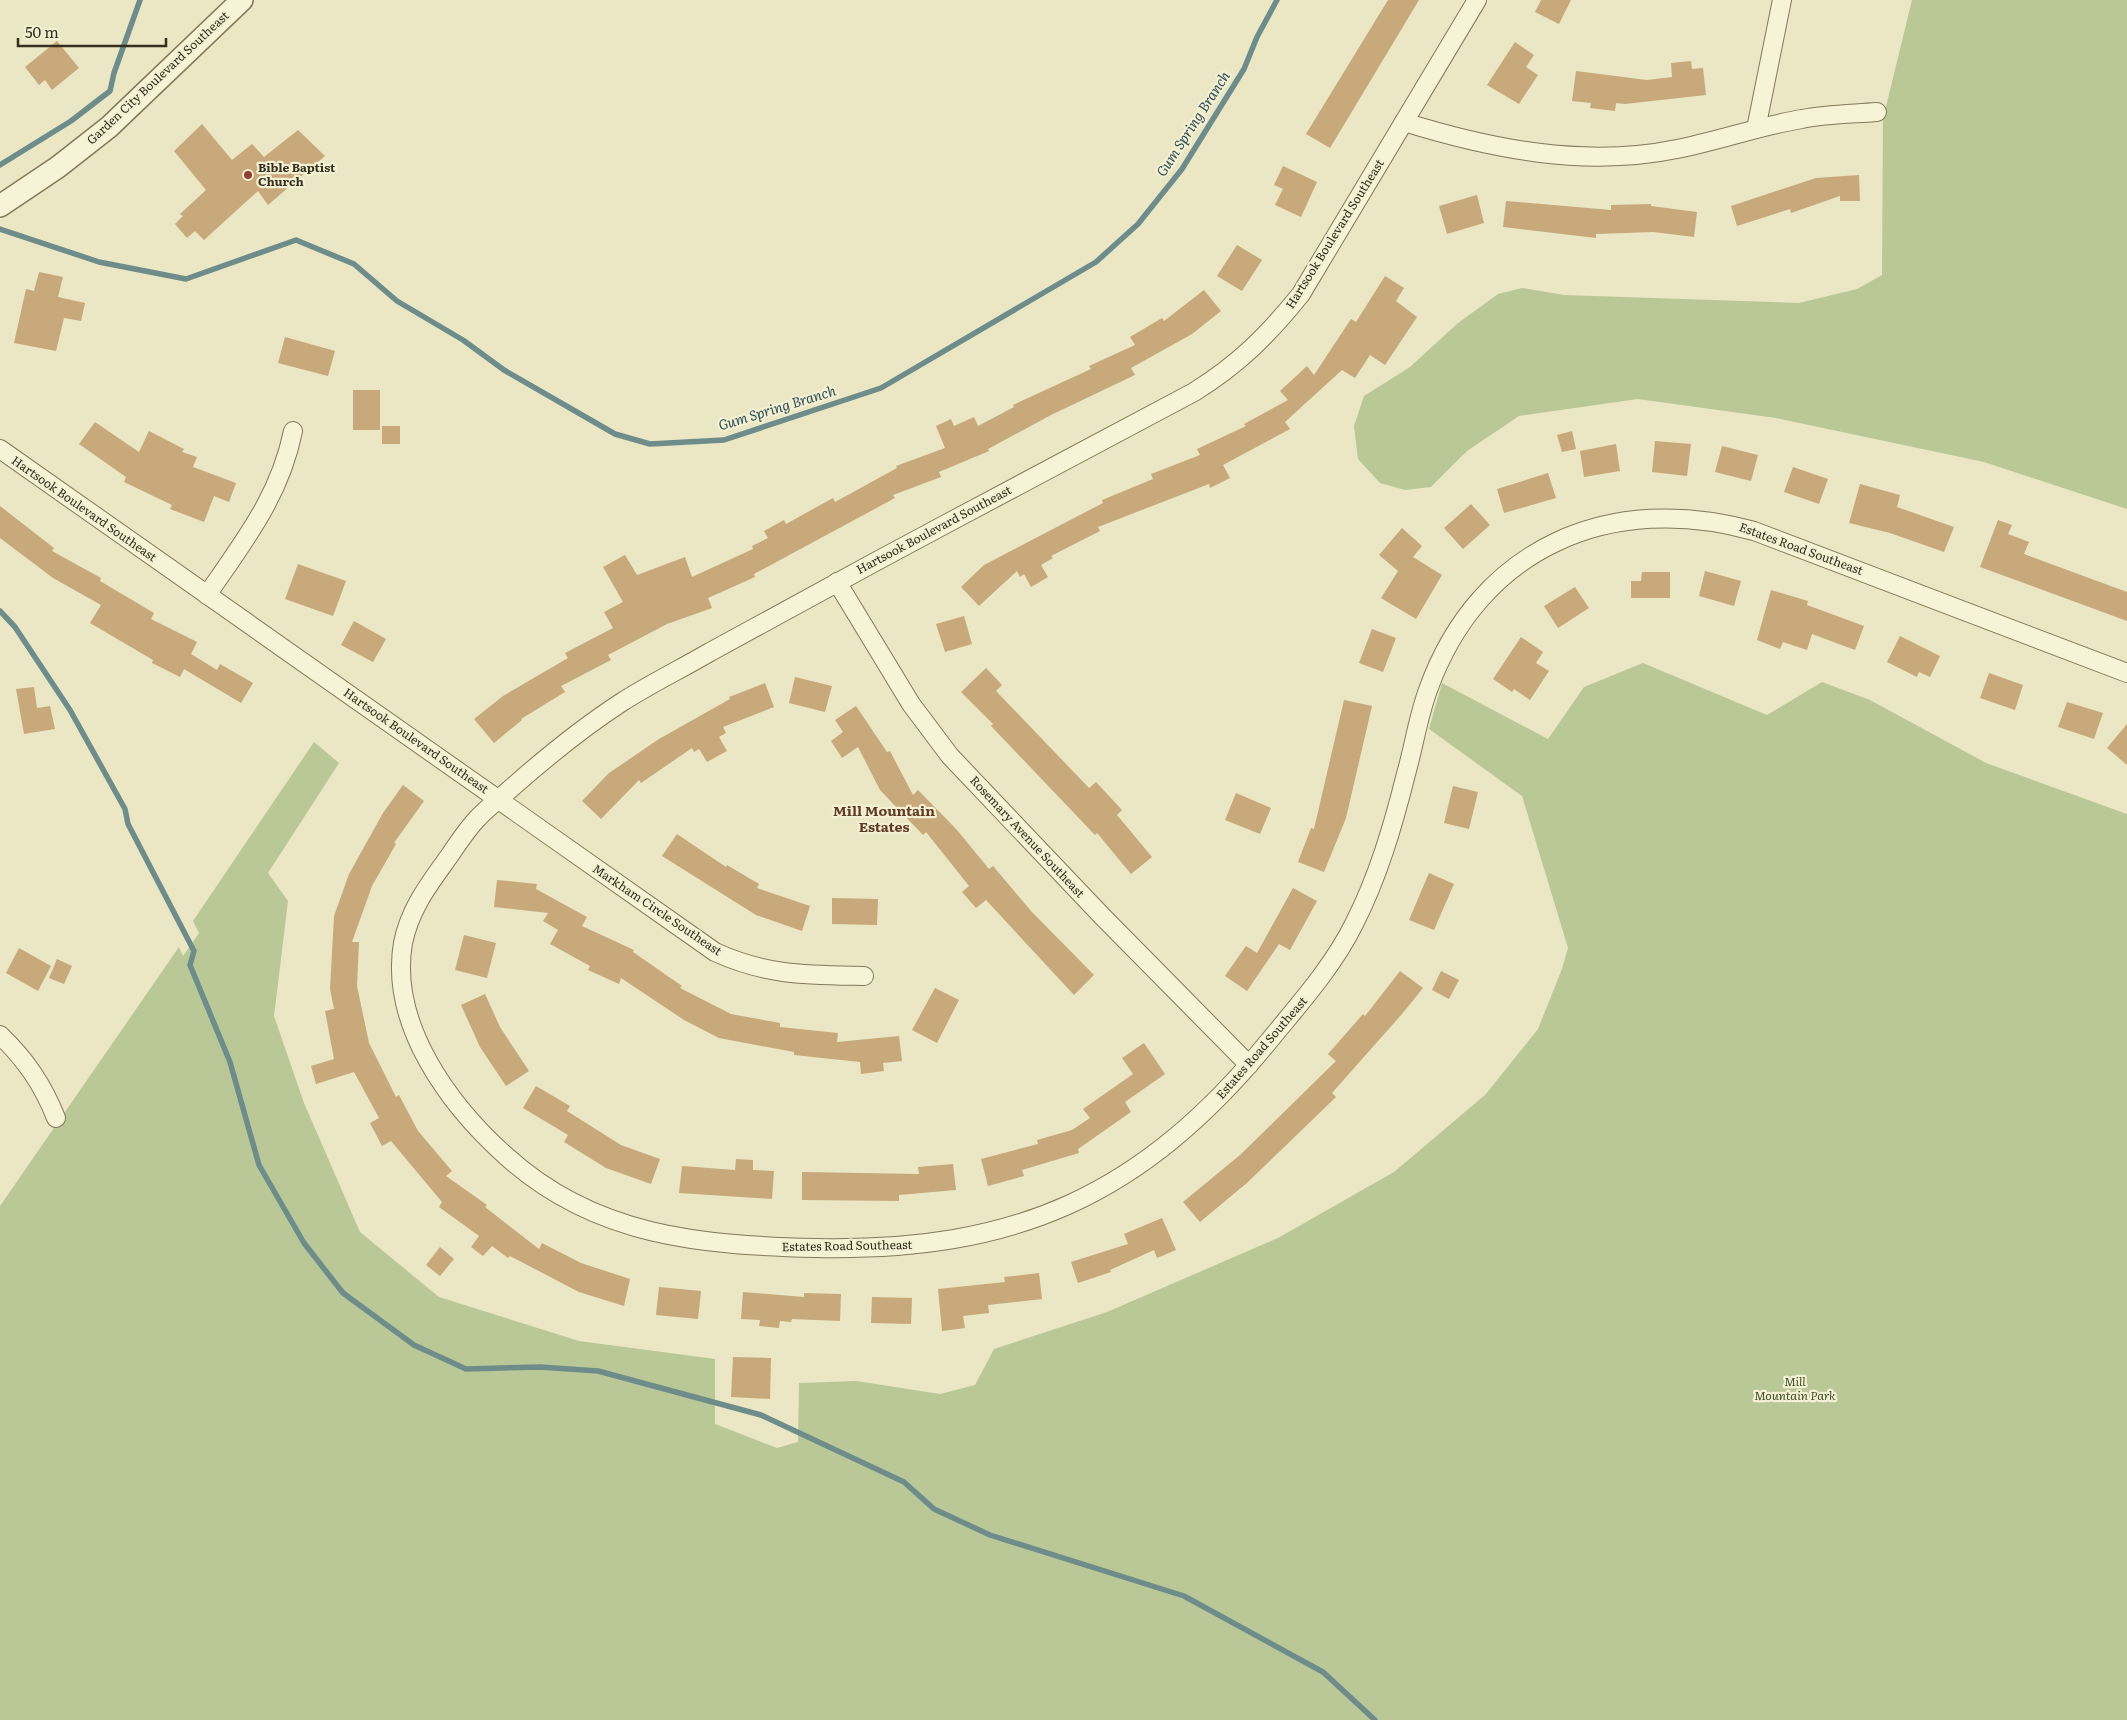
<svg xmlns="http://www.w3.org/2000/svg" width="2127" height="1720" viewBox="0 0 2127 1720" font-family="Literata,serif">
  <rect width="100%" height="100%" fill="#ebe6c3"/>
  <g fill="#bac898">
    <polygon points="1912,0 2127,0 2127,509 1984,462 1776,418 1638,399 1519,416 1467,451 1431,487 1405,490 1380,483 1358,459 1354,426 1364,396 1410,367 1458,323 1498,294 1522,288 1564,295 1799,303 1857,289 1882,275 1883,119"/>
    <polygon points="1643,663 1767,715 1822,682 1870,700 1986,763 2127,814 2127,1720 0,1720 0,1206 179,947 183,956 199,933 193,921 314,742 339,763 268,873 288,901 274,1016 304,1103 360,1232 439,1297 579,1341 715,1359 715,1424 777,1448 798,1442 799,1383 856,1381 940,1394 975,1385 994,1349 1107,1312 1278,1238 1394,1172 1485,1095 1538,1029 1562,969 1568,948 1522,796 1429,729 1442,683 1548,739 1584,687"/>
  </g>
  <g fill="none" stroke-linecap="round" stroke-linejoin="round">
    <g stroke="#6d8c8a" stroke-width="5.5">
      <polyline points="0,165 71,121 110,91 114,73 140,0"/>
      <polyline points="0,229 99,262 186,279 296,240 354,264 397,301 463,340 504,370 615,434 650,444 724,440 881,388 1096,262 1138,224 1182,169 1244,69 1257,37 1277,0"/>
      <polyline points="0,611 15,627 70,710 125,809 128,824 194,951 190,965 230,1062 259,1165 304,1243 343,1293 414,1345 466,1369 540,1367 598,1371 761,1415 904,1482 934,1509 990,1535 1184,1596 1323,1672 1375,1720"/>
    </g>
  </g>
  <g fill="#c7a97c">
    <polygon points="1388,0 1419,0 1330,148 1306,134"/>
    <polygon points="1541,0 1571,0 1559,24 1535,12"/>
    <polygon points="57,41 79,68 52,90 45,80 39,85 25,67"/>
    <polygon points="1515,42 1534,55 1526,67 1538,75 1519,104 1487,85"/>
    <polygon points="1691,61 1692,69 1703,68 1706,95 1625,104 1616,103 1615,111 1590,108 1591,103 1572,101 1576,71 1647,80 1672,77 1671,63"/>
    <polygon points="202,124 232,160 252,144 264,157 298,130 325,156 268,205 258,191 204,240 195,231 187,238 175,224 183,216 180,214 206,190 174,151"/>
    <polygon points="1283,166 1317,182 1301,217 1275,205 1283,189 1274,185"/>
    <polygon points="1859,175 1860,201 1840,201 1840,196 1791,213 1790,209 1737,226 1731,206 1816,178"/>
    <polygon points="1477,195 1484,223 1447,234 1439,206"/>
    <polygon points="1506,201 1611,210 1611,205 1651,204 1651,206 1697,212 1694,237 1653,232 1596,234 1596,238 1503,227"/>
    <polygon points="1237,245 1262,260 1242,291 1217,276"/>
    <polygon points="39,272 63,277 58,297 85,303 81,321 64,318 56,351 14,343 26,289 34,291"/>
    <polygon points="1385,276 1404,288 1396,301 1417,317 1385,365 1370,355 1355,378 1342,370 1285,422 1290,429 1223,465 1230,478 1210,488 1209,484 1098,527 1100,531 1051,556 1053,558 1041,565 1048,577 1031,587 1024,574 1020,577 1017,571 979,606 961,587 984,565 1103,503 1102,500 1153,479 1151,474 1200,455 1197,449 1246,426 1244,424 1288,400 1280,391 1307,366 1314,375 1351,319 1356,322"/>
    <polygon points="1204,290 1221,311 1192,334 1131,368 1135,375 1051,415 988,449 989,451 939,472 941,477 893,495 895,498 754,574 755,577 708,598 712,608 667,624 608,655 611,660 561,686 565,692 521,719 522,720 494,743 474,719 503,696 568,658 565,653 613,628 604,612 623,602 603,567 625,555 637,575 685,557 692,577 753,549 752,546 768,538 764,531 784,520 786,524 833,498 835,502 897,468 896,466 945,448 936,426 951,419 954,426 974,417 978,426 1014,407 1013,405 1091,369 1089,366 1135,345 1130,337 1162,318 1164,321"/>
    <polygon points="285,337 335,351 328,376 278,363"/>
    <rect x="353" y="390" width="27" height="40"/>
    <polygon points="95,422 139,452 149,431 184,449 182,452 197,457 193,467 236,483 229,502 214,496 204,522 170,509 172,505 124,482 126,477 79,444"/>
    <rect x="382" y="426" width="18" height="18"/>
    <polygon points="1572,431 1576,449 1562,452 1557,435"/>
    <polygon points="1655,441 1691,444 1687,476 1652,472"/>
    <polygon points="1616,444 1620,471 1584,477 1580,451"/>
    <polygon points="1722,446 1758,455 1751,481 1715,472"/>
    <polygon points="1793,467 1828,479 1819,504 1784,492"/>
    <polygon points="1548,473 1556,498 1504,513 1497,489"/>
    <polygon points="1860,484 1900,495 1897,507 1954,527 1944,552 1890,533 1849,523"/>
    <polygon points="1471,504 1490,525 1463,549 1444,528"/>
    <polygon points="0,506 54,548 52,551 101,578 100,581 154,613 151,619 197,642 191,654 217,670 220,664 253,683 241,703 184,669 180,677 152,663 153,660 90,623 101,605 53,578 0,538"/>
    <polygon points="1998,520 2012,525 2008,534 2029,542 2024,554 2127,592 2127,621 1980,567"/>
    <polygon points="1402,528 1422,546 1413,557 1442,575 1416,619 1381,598 1398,571 1379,555"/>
    <polygon points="298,564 346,581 333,616 285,599"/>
    <polygon points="1705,571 1741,581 1734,606 1699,596"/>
    <polygon points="1642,572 1670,572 1670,598 1631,598 1631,581 1641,581"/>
    <polygon points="1575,587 1589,608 1558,628 1544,606"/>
    <polygon points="1771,590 1808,601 1807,605 1864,626 1855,650 1812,634 1807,650 1783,642 1780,649 1757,640"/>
    <polygon points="964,616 972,644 945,652 936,624"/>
    <polygon points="354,621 386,639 373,662 341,645"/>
    <polygon points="1372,629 1396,638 1383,672 1359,663"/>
    <polygon points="1900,636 1940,656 1930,677 1919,672 1917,677 1887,662"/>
    <polygon points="1521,637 1543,652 1536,663 1549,671 1530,700 1514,689 1512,692 1493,679"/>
    <polygon points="986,668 1002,685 996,691 1089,788 1096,782 1122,810 1117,815 1152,857 1131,874 1097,833 1095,835 991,726 993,724 961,692"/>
    <polygon points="1989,673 2023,685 2015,710 1980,698"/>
    <polygon points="795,677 832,686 825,712 789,703"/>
    <polygon points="765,683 774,707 723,727 726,733 719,737 727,751 707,762 699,749 694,752 692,748 641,783 639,780 601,819 582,801 609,773 659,739 730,699 729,697"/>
    <polygon points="34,687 37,708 50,706 55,729 24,734 16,689"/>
    <polygon points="1344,700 1372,706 1346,818 1324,872 1298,862 1311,828 1314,829"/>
    <polygon points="2067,702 2103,713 2094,739 2058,727"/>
    <polygon points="856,706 887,752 890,751 913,795 918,790 957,830 989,869 993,866 1031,911 1094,975 1074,995 986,900 976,908 962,892 969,886 926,832 923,835 880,790 858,747 842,758 831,741 843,732 835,720"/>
    <polygon points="2127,724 2127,765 2107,748"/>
    <polygon points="403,785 424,801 394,843 396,844 372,886 352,942 359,942 357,986 369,1043 396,1097 399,1095 418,1131 452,1171 446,1176 487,1205 485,1207 539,1249 542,1243 581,1263 630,1279 624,1306 579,1292 510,1256 508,1258 492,1246 483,1256 471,1247 479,1236 439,1207 442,1202 391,1141 382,1146 370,1123 379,1118 354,1072 316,1084 311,1066 334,1059 325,1011 334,1009 330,989 334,916 349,874 383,813"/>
    <polygon points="1453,786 1478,792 1469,829 1444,823"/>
    <polygon points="1236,793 1271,808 1260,834 1225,820"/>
    <polygon points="677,834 726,867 727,865 759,884 757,888 810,906 802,931 756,915 662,856"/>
    <polygon points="1429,873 1454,884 1434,930 1409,920"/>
    <polygon points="497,880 537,884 536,889 587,917 582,926 634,950 633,952 682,986 680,988 731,1014 780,1023 780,1027 838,1033 837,1042 899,1036 902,1061 883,1063 884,1071 861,1074 860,1062 794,1055 794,1052 719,1038 684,1020 621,978 619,984 588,970 590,966 550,944 558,930 543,921 548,913 494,907"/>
    <polygon points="1293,888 1317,901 1290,950 1279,944 1247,991 1225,976 1246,946 1257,953"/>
    <polygon points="832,898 878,899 877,925 832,924"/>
    <polygon points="464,935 496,943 487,978 455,970"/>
    <polygon points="19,948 51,966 38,991 6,973"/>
    <polygon points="57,959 72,966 64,984 49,978"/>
    <polygon points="1400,971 1423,988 1402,1014 1332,1093 1336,1097 1248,1182 1200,1222 1183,1202 1240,1155 1336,1061 1328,1054 1363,1014 1365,1016"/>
    <polygon points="1441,971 1459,980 1449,999 1432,990"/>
    <polygon points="935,988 959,1000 937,1043 912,1030"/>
    <polygon points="485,994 500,1027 529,1071 506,1086 480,1047 461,1005"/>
    <polygon points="1144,1043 1165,1074 1125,1102 1131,1112 1078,1149 1079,1153 1022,1170 1024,1176 988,1186 981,1159 1038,1144 1037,1140 1072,1130 1090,1118 1083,1109 1133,1074 1122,1058"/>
    <polygon points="536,1086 570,1106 567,1111 621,1145 660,1159 651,1184 606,1168 564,1142 568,1135 523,1108"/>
    <polygon points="736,1159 753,1160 753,1170 774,1171 772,1199 679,1193 682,1166 735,1170"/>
    <polygon points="953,1164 956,1190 899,1195 899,1201 802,1200 802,1172 919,1174 918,1167"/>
    <polygon points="1162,1218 1176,1250 1157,1258 1154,1250 1110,1270 1111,1272 1078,1283 1071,1262 1128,1244 1124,1234"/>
    <polygon points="440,1247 454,1259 440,1276 426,1265"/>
    <polygon points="1039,1273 1042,1299 988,1305 989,1313 963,1316 965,1328 942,1331 938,1289 1005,1282 1004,1277"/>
    <polygon points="659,1287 701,1291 698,1319 656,1315"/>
    <polygon points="743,1292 804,1297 804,1293 841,1294 840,1321 792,1319 791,1322 780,1321 779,1328 759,1326 760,1320 741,1319"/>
    <polygon points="872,1297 912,1298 911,1324 871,1323"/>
    <polygon points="733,1357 771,1358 770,1399 731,1397"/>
  </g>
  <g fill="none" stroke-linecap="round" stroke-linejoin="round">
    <defs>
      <g id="minor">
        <path d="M 1477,0 L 1301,294 C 1268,335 1239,364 1194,392 C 1087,449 981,505 875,562 C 820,592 765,622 710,652 C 681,669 650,684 622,702 C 582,728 544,759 508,791 C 498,800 485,810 476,820 C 466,831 458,843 450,855 C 430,883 410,908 403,943 C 389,1024 449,1105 506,1156 C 595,1237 701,1245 816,1248 C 1016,1252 1142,1196 1269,1041 C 1300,1003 1332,968 1354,924 C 1378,877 1393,826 1406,774 C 1414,746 1418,717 1428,690 C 1479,547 1611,491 1754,531 L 2127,673"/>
        <path d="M 1404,122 C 1491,149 1585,168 1677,149 C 1719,141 1759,126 1802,119 C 1827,114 1852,114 1877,112"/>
        <polyline points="1756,129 1782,0"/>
        <path d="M 0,449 L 715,952 C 768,976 807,975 864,976"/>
        <polyline points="837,582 911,704 950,756 1102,916 1249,1065"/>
        <path d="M 207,595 C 244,541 280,496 293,431"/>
        <path d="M 0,1035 C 26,1060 43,1085 56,1118"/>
      </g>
      <polyline id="tertiary" points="0,206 58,167 109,127 242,0"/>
    </defs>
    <use href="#minor" stroke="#84795b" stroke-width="20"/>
    <use href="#tertiary" stroke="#84795b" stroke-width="24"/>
    <use href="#minor" stroke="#f6f3d6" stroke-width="18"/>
    <use href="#tertiary" stroke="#f6f3d6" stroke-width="21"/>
  </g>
  <circle fill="#90402f" stroke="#f3f0d3" stroke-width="2" cx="248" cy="175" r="5"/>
  <g text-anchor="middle" stroke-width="4.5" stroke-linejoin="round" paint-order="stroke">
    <g font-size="12" fill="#352e1e" stroke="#f3f0d3">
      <text transform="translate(158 78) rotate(-43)" y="4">Garden City Boulevard Southeast</text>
      <text transform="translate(1335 234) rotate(-58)" y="4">Hartsook Boulevard Southeast</text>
      <text transform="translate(84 509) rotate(35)" y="4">Hartsook Boulevard Southeast</text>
      <text transform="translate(934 530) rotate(-28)" y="4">Hartsook Boulevard Southeast</text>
      <text transform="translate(1801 549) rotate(20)" y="4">Estates Road Southeast</text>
      <text transform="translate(416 741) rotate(35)" y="4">Hartsook Boulevard Southeast</text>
      <text transform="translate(1027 837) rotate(47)" y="4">Rosemary Avenue Southeast</text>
      <text transform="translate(657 910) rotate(34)" y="4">Markham Circle Southeast</text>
      <text transform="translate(1262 1048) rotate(-49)" y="4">Estates Road Southeast</text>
      <text transform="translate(847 1246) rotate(-1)" y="4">Estates Road Southeast</text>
    </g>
    <g font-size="12" font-weight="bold" fill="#352e1e" stroke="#f3f0d3" text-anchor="start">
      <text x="258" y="172">Bible Baptist<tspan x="258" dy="14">Church</tspan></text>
    </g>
    <g font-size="12" font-style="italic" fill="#3e5026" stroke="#f3f0d3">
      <text x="1795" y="1386">Mill<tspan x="1795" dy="14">Mountain Park</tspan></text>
    </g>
    <g font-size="14" font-style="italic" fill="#2f5054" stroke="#f3f0d3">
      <text transform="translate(1193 124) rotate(-57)" y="5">Gum Spring Branch</text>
      <text transform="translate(777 408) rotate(-17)" y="5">Gum Spring Branch</text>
    </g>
    <g font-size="14" font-weight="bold" fill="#5f3920" stroke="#f3f0d3">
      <text x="884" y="816">Mill Mountain<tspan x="884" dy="16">Estates</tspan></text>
    </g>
  </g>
  <path d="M18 38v8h148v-8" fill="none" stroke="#352e1e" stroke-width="2.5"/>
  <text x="25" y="38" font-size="15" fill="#352e1e" stroke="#f3f0d3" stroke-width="4" paint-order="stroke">50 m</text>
</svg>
